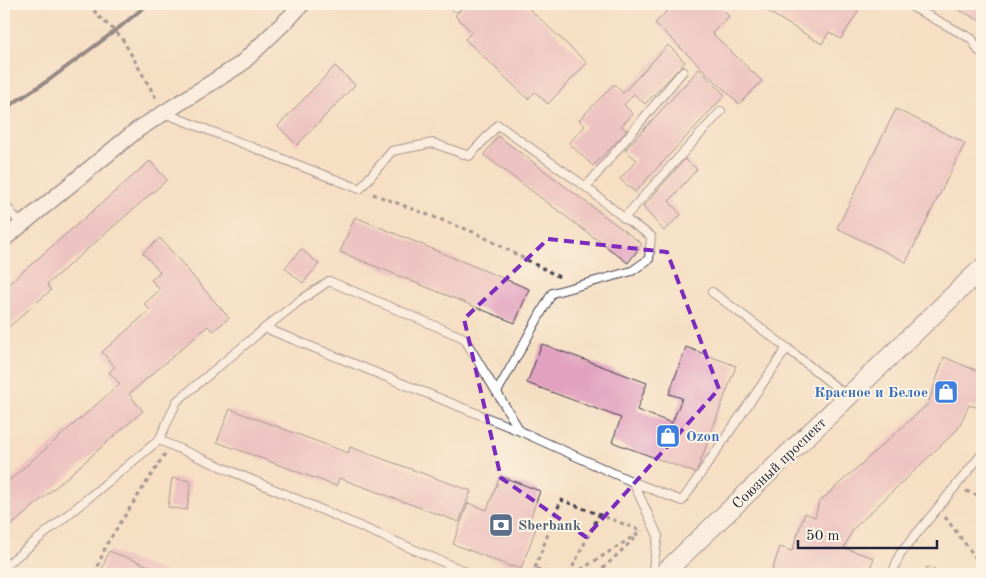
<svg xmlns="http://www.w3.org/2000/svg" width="986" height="578" viewBox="0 0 986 578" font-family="'Old Standard TT',serif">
  <rect width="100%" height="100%" fill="#fcf5e5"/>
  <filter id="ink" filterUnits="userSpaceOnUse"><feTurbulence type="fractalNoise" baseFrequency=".02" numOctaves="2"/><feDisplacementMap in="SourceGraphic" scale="10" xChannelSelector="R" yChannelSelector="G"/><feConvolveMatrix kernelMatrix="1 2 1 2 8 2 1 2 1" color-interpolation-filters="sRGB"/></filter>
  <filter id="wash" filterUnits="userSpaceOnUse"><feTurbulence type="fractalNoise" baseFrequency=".0096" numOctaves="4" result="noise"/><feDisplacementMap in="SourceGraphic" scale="20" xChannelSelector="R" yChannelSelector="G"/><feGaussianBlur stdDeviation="1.12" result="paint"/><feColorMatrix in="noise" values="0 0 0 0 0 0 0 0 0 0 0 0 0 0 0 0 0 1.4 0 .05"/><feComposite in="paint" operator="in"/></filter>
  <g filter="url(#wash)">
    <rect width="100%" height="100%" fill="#f5dfc3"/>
    <g id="blocks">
      <g fill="#e2a2bf">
        <polygon points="466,4 524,4 587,63 548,104 535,92 528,99 465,39 472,32 455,16"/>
        <polygon points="674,4 717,4 729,16 712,33 762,81 739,104 655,23"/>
        <polygon points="755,4 863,4 841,39 829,32 822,44"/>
        <polygon points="948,4 982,4 982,22"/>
        <polygon points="668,45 685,62 645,104 634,94 624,105 633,114 621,126 627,131 593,166 569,143 585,126 579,120 614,84 623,93"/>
        <polygon points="335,66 355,85 297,145 278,126"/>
        <polygon points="699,69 725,95 635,192 620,179 637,160 625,150"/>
        <polygon points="896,109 965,143 906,262 837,228"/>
        <polygon points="498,136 642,244 628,263 484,155"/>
        <polygon points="685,159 697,169 669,201 681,215 664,231 643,207"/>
        <polygon points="150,161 167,180 47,284 51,290 4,331 4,288"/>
        <polygon points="355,217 529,289 515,323 340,252"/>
        <polygon points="160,238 229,318 213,331 208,326 129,394 143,411 4,532 4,485 120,384 109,372 115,367 102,352 150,310 144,304 160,290 151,280 160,272 143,253"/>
        <polygon points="301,249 319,264 303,283 285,268"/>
        <polygon points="542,344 647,383 637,410 672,423 682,398 669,394 686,347 736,366 696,473 612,442 621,418 527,383"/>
        <polygon points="944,357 982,373 982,409 969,405 958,429 853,529 844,548 874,558 868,574 771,574 780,547 792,551 805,513 815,517 819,502 928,404"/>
        <polygon points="230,409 348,453 350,447 471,491 459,522 339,478 336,486 217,442"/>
        <polygon points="500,476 540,491 528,525 536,528 521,569 513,566 512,567 453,544 468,503 487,510"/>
        <polygon points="172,478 191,481 187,510 168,507"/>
        <polygon points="109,551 171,574 100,574"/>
        <polygon points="927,567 947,574 924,574"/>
      </g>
    </g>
  </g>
  <g filter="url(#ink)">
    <use href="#blocks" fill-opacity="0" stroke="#423e4f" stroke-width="1"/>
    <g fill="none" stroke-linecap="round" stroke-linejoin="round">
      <defs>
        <g id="service">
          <polyline points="907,4 972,39 978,50 982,53"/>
          <polyline points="456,7 456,4"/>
          <polyline points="164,113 360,189 392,151 433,143 469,156 498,125 586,187 624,218 651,236 649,259 632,271 552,293 497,392"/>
          <polyline points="586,187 683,71"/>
          <polyline points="4,204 21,224"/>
          <polyline points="624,218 721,111"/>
          <polyline points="712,292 787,348"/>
          <polyline points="265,328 298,302 329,281 464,338 520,431"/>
          <polyline points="159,440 471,574"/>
          <polyline points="633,482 658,536 652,574"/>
          <polyline points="4,567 159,440 177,401 265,328 520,431 633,482 682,501 787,348 847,396"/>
          <polyline points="892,574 900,554 982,454"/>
        </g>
        <polyline id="minor" points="4,239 137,130 241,64 291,16 302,4"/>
        <polyline id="tertiary" points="663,574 982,268"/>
      </defs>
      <use href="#service" stroke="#423e4f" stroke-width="10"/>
      <use href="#minor" stroke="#423e4f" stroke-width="18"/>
      <use href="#tertiary" stroke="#423e4f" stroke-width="21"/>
      <g stroke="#423e4f" stroke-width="3" stroke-dasharray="4 4" stroke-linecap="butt">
        <polyline points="89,4 99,17 115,31 123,40 156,98"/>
        <polyline points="373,194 476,233 561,278"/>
        <polyline points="966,491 982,497"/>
        <polyline points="945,517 982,566"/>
        <polyline points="535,568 561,500 642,531"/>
        <polyline points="95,574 106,545 165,454"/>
        <polyline points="533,574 535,568 552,574"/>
        <polyline points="569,574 599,515"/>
        <polyline points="574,574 642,531"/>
        <polyline points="597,574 637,536"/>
      </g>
      <use href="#service" stroke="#fff" stroke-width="8"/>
      <use href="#minor" stroke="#fff" stroke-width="15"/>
      <use href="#tertiary" stroke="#fff" stroke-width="19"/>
      <polyline stroke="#22223b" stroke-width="4" points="4,109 49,80 115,31 148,4"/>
    </g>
  </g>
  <path d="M0 0H986V578H0ZM 548,239 L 667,252 L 719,389 L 586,537 L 501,478 L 464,319 Z" fill="#f5dfc3" fill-opacity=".55" fill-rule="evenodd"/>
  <path fill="none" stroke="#7b2cbf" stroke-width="4" stroke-dasharray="10 6" stroke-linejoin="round" d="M 548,239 L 667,252 L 719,389 L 586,537 L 501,478 L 464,319 Z"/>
  <defs>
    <symbol id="shop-square" viewBox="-11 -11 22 22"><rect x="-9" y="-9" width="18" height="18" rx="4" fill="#3f7fe0" stroke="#fcf5e5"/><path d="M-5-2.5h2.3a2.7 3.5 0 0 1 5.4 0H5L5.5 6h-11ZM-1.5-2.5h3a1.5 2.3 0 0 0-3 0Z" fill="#fff"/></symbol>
    <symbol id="bank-square" viewBox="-11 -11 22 22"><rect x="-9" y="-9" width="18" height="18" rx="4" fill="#5c6f8a" stroke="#fcf5e5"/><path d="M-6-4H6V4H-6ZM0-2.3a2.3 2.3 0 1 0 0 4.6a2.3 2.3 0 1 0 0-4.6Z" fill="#fff"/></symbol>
  </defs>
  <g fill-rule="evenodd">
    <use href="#shop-square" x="932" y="378" width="28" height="28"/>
    <use href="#shop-square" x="654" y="422" width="28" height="28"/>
    <use href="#bank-square" x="487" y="511" width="28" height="28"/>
  </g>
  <g text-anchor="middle" stroke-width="4" stroke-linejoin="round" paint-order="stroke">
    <g font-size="15" font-weight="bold" fill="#366cbe" stroke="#fcf5e5" text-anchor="end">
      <text x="928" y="397">Красное и Белое</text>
      <text x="686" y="441" text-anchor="start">Ozon</text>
    </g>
    <g font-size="15" fill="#22223b" stroke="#fcf5e5">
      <text transform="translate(779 463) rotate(-44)" y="5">Союзный проспект</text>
    </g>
    <g font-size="15" font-weight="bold" fill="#4e5e75" stroke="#fcf5e5" text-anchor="start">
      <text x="518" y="530">Sberbank</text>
    </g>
  </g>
  <rect width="986" height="578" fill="none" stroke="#fcf5e5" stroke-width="20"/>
  <path d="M798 540v8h139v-8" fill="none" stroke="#22223b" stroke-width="2.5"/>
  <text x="806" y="540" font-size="15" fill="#22223b" stroke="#fcf5e5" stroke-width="4" paint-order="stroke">50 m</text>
</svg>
